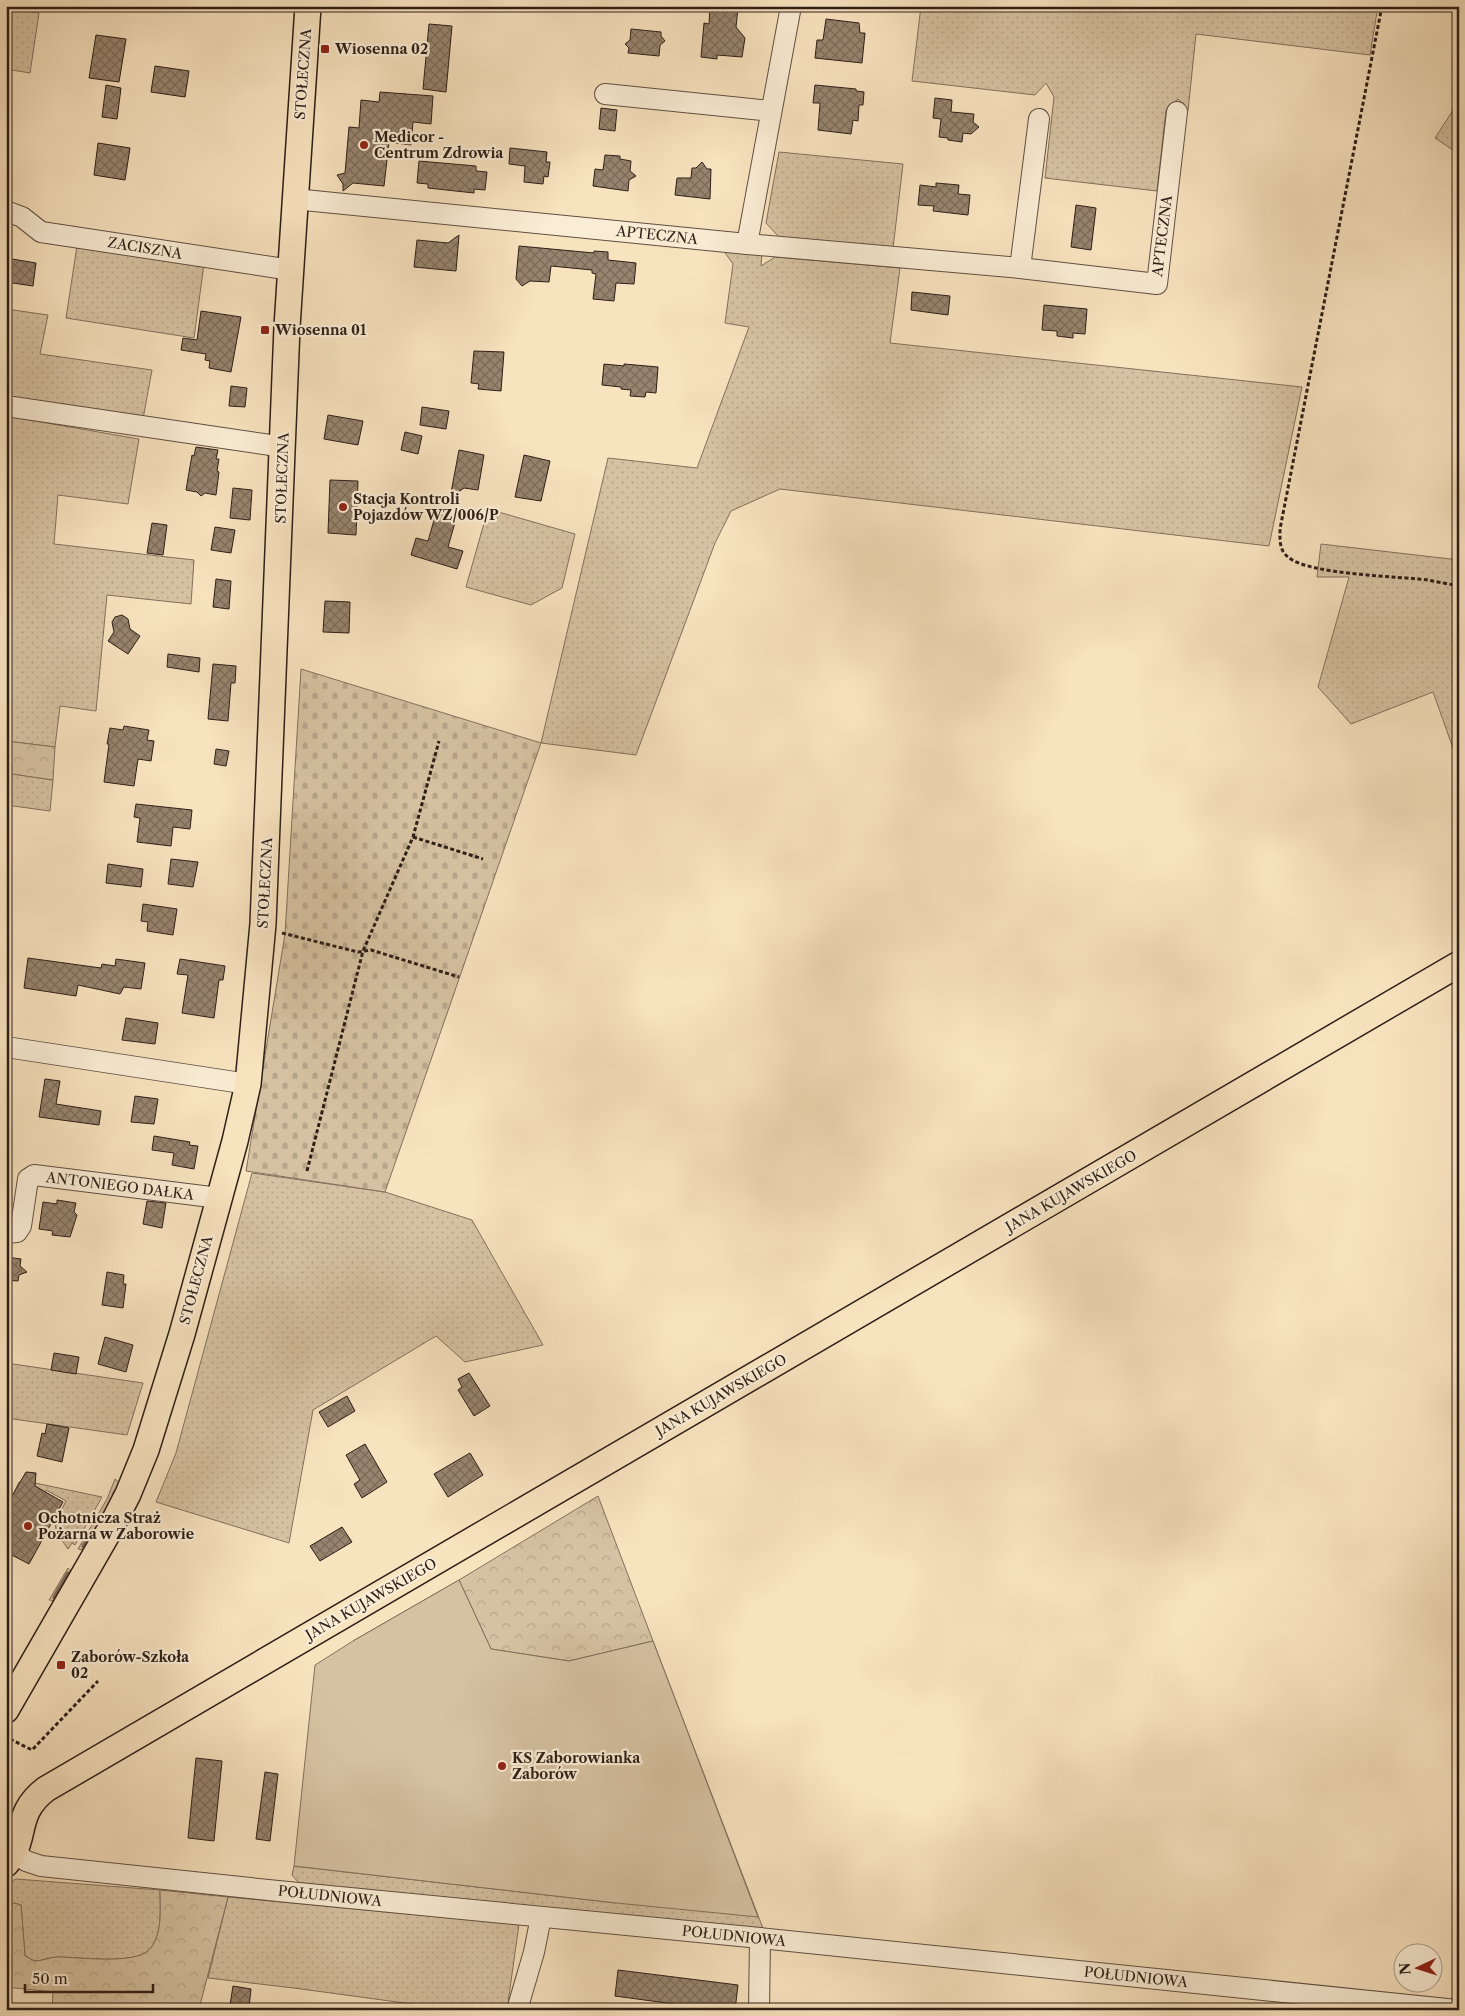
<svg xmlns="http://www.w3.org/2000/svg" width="1465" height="2016" viewBox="0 0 1465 2016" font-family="'Libre Caslon Text',serif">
  <defs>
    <pattern id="grass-dots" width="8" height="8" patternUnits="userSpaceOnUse" patternTransform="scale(1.25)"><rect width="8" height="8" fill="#d6c2a2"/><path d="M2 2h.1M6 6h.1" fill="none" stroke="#b8a68b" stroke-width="1.8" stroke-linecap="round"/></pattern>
    <pattern id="forest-crowns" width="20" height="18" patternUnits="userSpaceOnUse" patternTransform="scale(1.25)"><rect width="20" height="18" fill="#d6c2a2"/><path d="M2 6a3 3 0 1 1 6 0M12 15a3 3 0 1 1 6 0" fill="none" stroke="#b8a68b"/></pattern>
    <pattern id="cemetery-stones" width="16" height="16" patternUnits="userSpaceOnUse" patternTransform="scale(1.25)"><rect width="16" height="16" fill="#d6c2a2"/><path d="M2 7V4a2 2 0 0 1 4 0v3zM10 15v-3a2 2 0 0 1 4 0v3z" fill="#b8a68b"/></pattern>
    <pattern id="building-cross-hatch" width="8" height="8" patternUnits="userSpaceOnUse" patternTransform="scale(1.25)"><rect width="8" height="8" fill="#97846e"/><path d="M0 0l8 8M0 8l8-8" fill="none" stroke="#7c6b59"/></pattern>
  </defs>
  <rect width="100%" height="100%" fill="#f8e3bf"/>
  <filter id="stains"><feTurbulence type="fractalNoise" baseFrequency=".004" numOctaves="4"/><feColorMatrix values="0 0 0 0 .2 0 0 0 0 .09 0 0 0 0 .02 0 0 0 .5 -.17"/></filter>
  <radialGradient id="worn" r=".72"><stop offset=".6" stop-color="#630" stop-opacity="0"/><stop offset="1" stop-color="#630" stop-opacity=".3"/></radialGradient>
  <g fill="url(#grass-dots)" stroke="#82705c">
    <polygon points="921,6 1378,6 1370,55 1196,34 1188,111 1178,99 1166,110 1157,191 1045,178 1054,97 1046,83 1035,95 912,81"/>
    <polygon points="6,9 39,13 30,73 6,69"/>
    <polygon points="1459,101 1459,154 1435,138"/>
    <polygon points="779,152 903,164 893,248 779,237 766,223"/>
    <polygon points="77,246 204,264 194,338 66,318"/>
    <polygon points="723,250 762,253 761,266 775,257 900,268 890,343 1302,387 1269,546 780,489 731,511 715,543 636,755 541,743 608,458 697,468 749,327 725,323 733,264"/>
    <polygon points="6,309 48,315 40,354 152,370 143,419 6,397"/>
    <polygon points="6,416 139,439 128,504 58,495 54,544 194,560 191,604 107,595 96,711 60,706 55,747 6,741"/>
    <polygon points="488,509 575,534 562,588 531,605 466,587"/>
    <polygon points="1321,544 1459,560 1459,596 1457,599 1459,603 1459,765 1433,692 1351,724 1318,687 1349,577 1317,577"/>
    <polygon points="6,773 53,780 50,811 6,805"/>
    <polygon points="252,1173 385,1192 472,1220 543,1345 465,1362 436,1336 313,1410 289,1543 156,1502 176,1453"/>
    <polygon points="6,1363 143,1383 127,1435 6,1418"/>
    <polygon points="115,1479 120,1483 121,1487 84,1550 78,1549 107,1499"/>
    <path d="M 19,1482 L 35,1483 L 102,1497 L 75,1545 L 72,1543 L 68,1549 C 62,1540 55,1533 55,1522 L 58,1523 L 60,1519 L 58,1517 L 66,1501 L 46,1490 L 39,1503 L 13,1495 Z"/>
    <polygon points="68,1568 71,1571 57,1601 49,1600"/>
    <polygon points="459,1580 491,1649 569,1661 653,1641 764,1931 299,1883 292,1875 294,1866 616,1903 353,1641"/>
    <path d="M 16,1879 L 160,1890 C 160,1909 163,1935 149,1950 C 134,1965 78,1957 58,1957 C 50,1957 42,1961 35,1961 C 32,1960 28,1957 25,1956 L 21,1905 L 14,1903 L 6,1910 L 6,1884 Z"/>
    <polygon points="228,1897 519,1924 507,2010 456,2010 294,1988 208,1978"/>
  </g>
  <g fill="url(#forest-crowns)" stroke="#82705c">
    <polygon points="6,741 55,747 53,780 6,773"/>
    <polygon points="598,1496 653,1641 569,1661 491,1649 459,1580"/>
    <path d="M 160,1890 L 228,1897 L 199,2009 L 184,2007 L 182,2010 L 52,2010 L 53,1992 L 6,1987 L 6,1965 L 9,1964 L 10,1952 L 6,1944 L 6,1910 L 14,1903 L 21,1905 L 25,1956 C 27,1957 32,1960 35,1961 C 42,1961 50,1957 58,1957 C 78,1957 134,1965 149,1950 C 163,1935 160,1909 160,1890 Z"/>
  </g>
  <polygon fill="url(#cemetery-stones)" stroke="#82705c" points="301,669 541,743 385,1192 246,1171 285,934"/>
  <polygon fill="#d6c2a2" stroke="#82705c" points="459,1580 491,1649 569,1661 653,1641 758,1917 616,1903 294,1866 315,1665 353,1641"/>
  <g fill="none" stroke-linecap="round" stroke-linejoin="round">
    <g stroke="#7e6c5a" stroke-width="5">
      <polyline points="84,1546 90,1536"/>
      <polyline points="55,1597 68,1574"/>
    </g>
  </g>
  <g fill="url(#building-cross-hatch)" stroke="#2e1e17">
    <polygon points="710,6 738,8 736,27 745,38 742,57 717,55 717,59 701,57 704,23 709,24"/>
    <polygon points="826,19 859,23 860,33 865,33 862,63 815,58 817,40 823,40"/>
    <polygon points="429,24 452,26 446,92 423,89"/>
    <polygon points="631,29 661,32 661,36 665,41 660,45 659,56 628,53 629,48 625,44 630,40"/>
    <polygon points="96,35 126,39 119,82 89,78"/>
    <polygon points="155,66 189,71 185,97 151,92"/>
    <polygon points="106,85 121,88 117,119 102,117"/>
    <polygon points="815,85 856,89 856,91 864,92 863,105 859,105 858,121 853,120 851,134 818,130 820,103 813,103"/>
    <polygon points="380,92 433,96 431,124 413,122 411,145 389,142 384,186 353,183 343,191 343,184 337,175 345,173 349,127 359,128 361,100 379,102"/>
    <polygon points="935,98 952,100 951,112 974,114 973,122 979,127 971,134 963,133 962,142 948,140 948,138 939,137 941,119 933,118"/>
    <polygon points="601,108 617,110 615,131 599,129"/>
    <polygon points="98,143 130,148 125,180 94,175"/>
    <polygon points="510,148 547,152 546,162 550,162 548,177 544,176 543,184 524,182 525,166 509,164"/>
    <polygon points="605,155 620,156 620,159 631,161 630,171 636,176 629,180 628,191 593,186 595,169 603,170"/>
    <polygon points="419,161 476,166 476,171 487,172 485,190 474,189 474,193 428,188 428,184 417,183"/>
    <polygon points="702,162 707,169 711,169 710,199 675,195 677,178 691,178 692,168 696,168"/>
    <polygon points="936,183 959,185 958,194 970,195 968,215 933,211 934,206 918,205 920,185 936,187"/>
    <polygon points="1076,205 1096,208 1091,250 1071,247"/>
    <polygon points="459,235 456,271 414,267 417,240 448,243"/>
    <polygon points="519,246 594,253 594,251 608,252 608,260 636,263 634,284 616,283 614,301 593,299 596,274 592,273 592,270 551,266 549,282 530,281 522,286 516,279"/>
    <polygon points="6,258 36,263 33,286 6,282"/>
    <polygon points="912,292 950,296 948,315 911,310"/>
    <polygon points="1044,305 1087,309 1085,334 1073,333 1073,338 1057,336 1057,331 1042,330"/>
    <polygon points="201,311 241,317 231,372 209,368 210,361 205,360 206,354 181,350 183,338 197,340"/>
    <polygon points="474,351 504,352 501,391 478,389 479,384 471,383"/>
    <polygon points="604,364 624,366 624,364 658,367 656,393 646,392 645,397 630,396 631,390 621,389 621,387 602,385"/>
    <polygon points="231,386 247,388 245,407 229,406"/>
    <polygon points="422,407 449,411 446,429 420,425"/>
    <polygon points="328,415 363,421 358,445 324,439"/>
    <polygon points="405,432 422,436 418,454 401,450"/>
    <polygon points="196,447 218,450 216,459 219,459 217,471 219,472 216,495 205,493 201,496 197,492 186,490 192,455 194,456"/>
    <polygon points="459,450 484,455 478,490 464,488 450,498"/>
    <polygon points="524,455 550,461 541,501 515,497"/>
    <polygon points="330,480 358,481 356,535 328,533"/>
    <polygon points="233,488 252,490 250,520 230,518"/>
    <polygon points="436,513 456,519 448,547 463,551 457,569 411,555 416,538 428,541"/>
    <polygon points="152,523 167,525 163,555 147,553"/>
    <polygon points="215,527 235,530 231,553 211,550"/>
    <polygon points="216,579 231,581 229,609 213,607"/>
    <polygon points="325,601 350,602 349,633 323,632"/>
    <polygon points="122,615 128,619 130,629 140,636 128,654 108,641 114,632 112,622 115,617"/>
    <polygon points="168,654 200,658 199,672 167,667"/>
    <polygon points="213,664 236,666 235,683 231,683 228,721 208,719"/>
    <polygon points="124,726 149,730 147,740 154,741 151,761 138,759 134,786 104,782 109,744 107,744 110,728 123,730"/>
    <polygon points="216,749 229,751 226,766 214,764"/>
    <polygon points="136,804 192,810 190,829 173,827 171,846 137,842 140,818 134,817"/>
    <polygon points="171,859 198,862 193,887 168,884"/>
    <polygon points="108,864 143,869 141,887 106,883"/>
    <polygon points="143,904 177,909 173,935 147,931 148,922 141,921"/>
    <polygon points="28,958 101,968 102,964 115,966 116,959 145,963 141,989 124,987 120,994 78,985 76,996 24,988"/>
    <polygon points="180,959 225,966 223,980 219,980 214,1018 182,1013 188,975 177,974"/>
    <polygon points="126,1018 158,1023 155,1044 122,1040"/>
    <polygon points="45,1079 60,1081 56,1104 101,1111 99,1125 39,1117"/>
    <polygon points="135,1096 158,1099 154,1124 131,1122"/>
    <polygon points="154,1136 190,1142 189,1145 198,1146 194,1169 172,1165 174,1153 152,1150"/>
    <polygon points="57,1200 76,1203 74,1212 77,1215 70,1237 52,1235 53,1231 39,1229 43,1202 57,1204"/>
    <polygon points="147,1201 166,1203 162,1228 143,1224"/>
    <polygon points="6,1257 21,1259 20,1266 27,1272 19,1275 18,1281 6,1280"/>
    <polygon points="107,1272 124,1275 123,1284 126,1284 123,1308 102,1305"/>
    <polygon points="105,1337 133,1345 126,1372 98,1364"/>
    <polygon points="54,1353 79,1357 76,1374 51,1370"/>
    <polygon points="469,1373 490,1406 474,1416 458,1390 462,1387 458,1379"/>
    <polygon points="347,1396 355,1411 328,1427 319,1412"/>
    <polygon points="47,1424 69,1428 62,1462 37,1456 42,1433 45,1434"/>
    <polygon points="365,1444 387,1482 362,1498 354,1484 360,1480 346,1455"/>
    <polygon points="470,1453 483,1475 448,1497 434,1474"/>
    <polygon points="26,1472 36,1473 35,1486 63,1502 29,1564 6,1552 6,1506"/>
    <polygon points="342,1527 352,1542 320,1561 310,1546"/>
    <polygon points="196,1758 222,1761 214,1841 188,1838"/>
    <polygon points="265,1772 278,1774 270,1841 256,1839"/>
    <polygon points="618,1970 738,1985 735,2010 718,2010 615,1996"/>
    <polygon points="233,1986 251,1989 249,2008 230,2005"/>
  </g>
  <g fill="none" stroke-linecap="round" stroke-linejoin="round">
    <defs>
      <g id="minor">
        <polyline points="605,94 771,111"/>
        <polyline points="294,199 747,244 1020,268 1157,284 1177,112"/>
        <polyline points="6,211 22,217 41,232 291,270"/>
        <polyline points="747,244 791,6"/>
        <polyline points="1020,268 1039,119"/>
        <polyline points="6,406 284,447"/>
        <polyline points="6,1047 248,1084"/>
        <polyline points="6,1233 17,1232 21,1226 28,1179 34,1175 219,1198"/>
        <polyline points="14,1852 26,1861 41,1866 278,1891 760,1938 1457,2010"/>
        <polyline points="517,2010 534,1952 541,1917"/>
        <polyline points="759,2010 760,1938"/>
      </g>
      <g id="major">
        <polyline points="6,1710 109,1531 128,1494 146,1450 182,1334 235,1141 248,1084 263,924 287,327 308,6"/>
        <path d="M 6,1864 C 29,1838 12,1815 46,1789 L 1459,964"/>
      </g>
    </defs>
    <use href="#minor" stroke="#604f41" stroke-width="22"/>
    <use href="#major" stroke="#2e1e17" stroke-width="28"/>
    <g stroke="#2e1e17" stroke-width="3" stroke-dasharray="4 2.5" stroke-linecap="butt">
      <path d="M 1382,6 L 1280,529 C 1280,540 1279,550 1288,557 C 1309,575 1397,576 1428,580 C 1438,582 1449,584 1459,586"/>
      <polyline points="413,837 483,859"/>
      <polyline points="282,933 358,952 371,950 459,977"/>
      <polyline points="307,1171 363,951 413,837 439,741"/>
      <polyline points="10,1739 32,1750 98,1681"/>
    </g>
    <use href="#minor" stroke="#faedd5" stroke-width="20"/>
    <use href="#major" stroke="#f8e3bf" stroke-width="25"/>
  </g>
  <g fill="#8f2418" stroke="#faedd5" stroke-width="2">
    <rect x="320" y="44" width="10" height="10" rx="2.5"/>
    <circle cx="364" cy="145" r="5"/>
    <rect x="260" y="325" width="10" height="10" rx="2.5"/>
    <circle cx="343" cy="507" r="5"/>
    <circle cx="28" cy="1526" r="5"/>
    <rect x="56" y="1660" width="10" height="10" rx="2.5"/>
    <circle cx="502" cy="1766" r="5"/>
  </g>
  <g text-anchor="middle" stroke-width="4.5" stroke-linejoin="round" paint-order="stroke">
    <g font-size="14" font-weight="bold" fill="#2e1e17" stroke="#faedd5" text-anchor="start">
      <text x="335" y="54">Wiosenna 02</text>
      <text x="374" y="142">Medicor -<tspan x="374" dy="16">Centrum Zdrowia</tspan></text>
      <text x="275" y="335">Wiosenna 01</text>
      <text x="353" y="504">Stacja Kontroli<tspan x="353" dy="16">Pojazdów WZ/006/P</tspan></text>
      <text x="38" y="1523">Ochotnicza Straż<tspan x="38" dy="16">Pożarna w Zaborowie</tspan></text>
      <text x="71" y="1662">Zaborów-Szkoła<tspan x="71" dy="16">02</tspan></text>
      <text x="512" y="1763">KS Zaborowianka<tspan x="512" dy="16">Zaborów</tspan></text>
    </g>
    <g font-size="14" fill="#2e1e17" stroke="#faedd5">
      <text transform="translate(303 74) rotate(-86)" y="5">STOŁECZNA</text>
      <text transform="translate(657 235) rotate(6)" y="5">APTECZNA</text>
      <text transform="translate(1162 236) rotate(-83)" y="5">APTECZNA</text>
      <text transform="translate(145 248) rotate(9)" y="5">ZACISZNA</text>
      <text transform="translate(282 478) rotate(-88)" y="5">STOŁECZNA</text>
      <text transform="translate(265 883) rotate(-87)" y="5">STOŁECZNA</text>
      <text transform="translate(120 1186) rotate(7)" y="5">ANTONIEGO DAŁKA</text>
      <text transform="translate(1071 1191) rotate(-30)" y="5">JANA KUJAWSKIEGO</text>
      <text transform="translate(196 1280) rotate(-75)" y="5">STOŁECZNA</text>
      <text transform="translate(721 1395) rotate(-30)" y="5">JANA KUJAWSKIEGO</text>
      <text transform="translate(371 1599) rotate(-30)" y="5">JANA KUJAWSKIEGO</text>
      <text transform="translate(330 1896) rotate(6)" y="5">POŁUDNIOWA</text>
      <text transform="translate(734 1936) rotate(6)" y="5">POŁUDNIOWA</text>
      <text transform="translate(1136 1977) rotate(6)" y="5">POŁUDNIOWA</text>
    </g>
  </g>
  <rect width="1465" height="2016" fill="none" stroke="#f8e3bf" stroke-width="25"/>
  <rect x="8" y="8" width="1450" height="2001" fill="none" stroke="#2e1e17" stroke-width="2.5"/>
  <rect x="12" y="12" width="1440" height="1991" fill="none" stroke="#2e1e17"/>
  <g transform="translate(1418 1968) rotate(266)"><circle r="24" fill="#faedd5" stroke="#a89a89"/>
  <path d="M0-4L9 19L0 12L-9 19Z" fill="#8f2418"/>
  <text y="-8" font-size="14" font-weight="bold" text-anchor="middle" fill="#2e1e17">N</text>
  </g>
  <path d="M25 1984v8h128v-8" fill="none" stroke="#2e1e17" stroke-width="2.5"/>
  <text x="32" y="1984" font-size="15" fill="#2e1e17" stroke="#faedd5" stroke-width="4" paint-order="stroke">50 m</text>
  <rect width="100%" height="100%" filter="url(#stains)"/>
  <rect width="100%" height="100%" fill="url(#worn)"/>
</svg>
